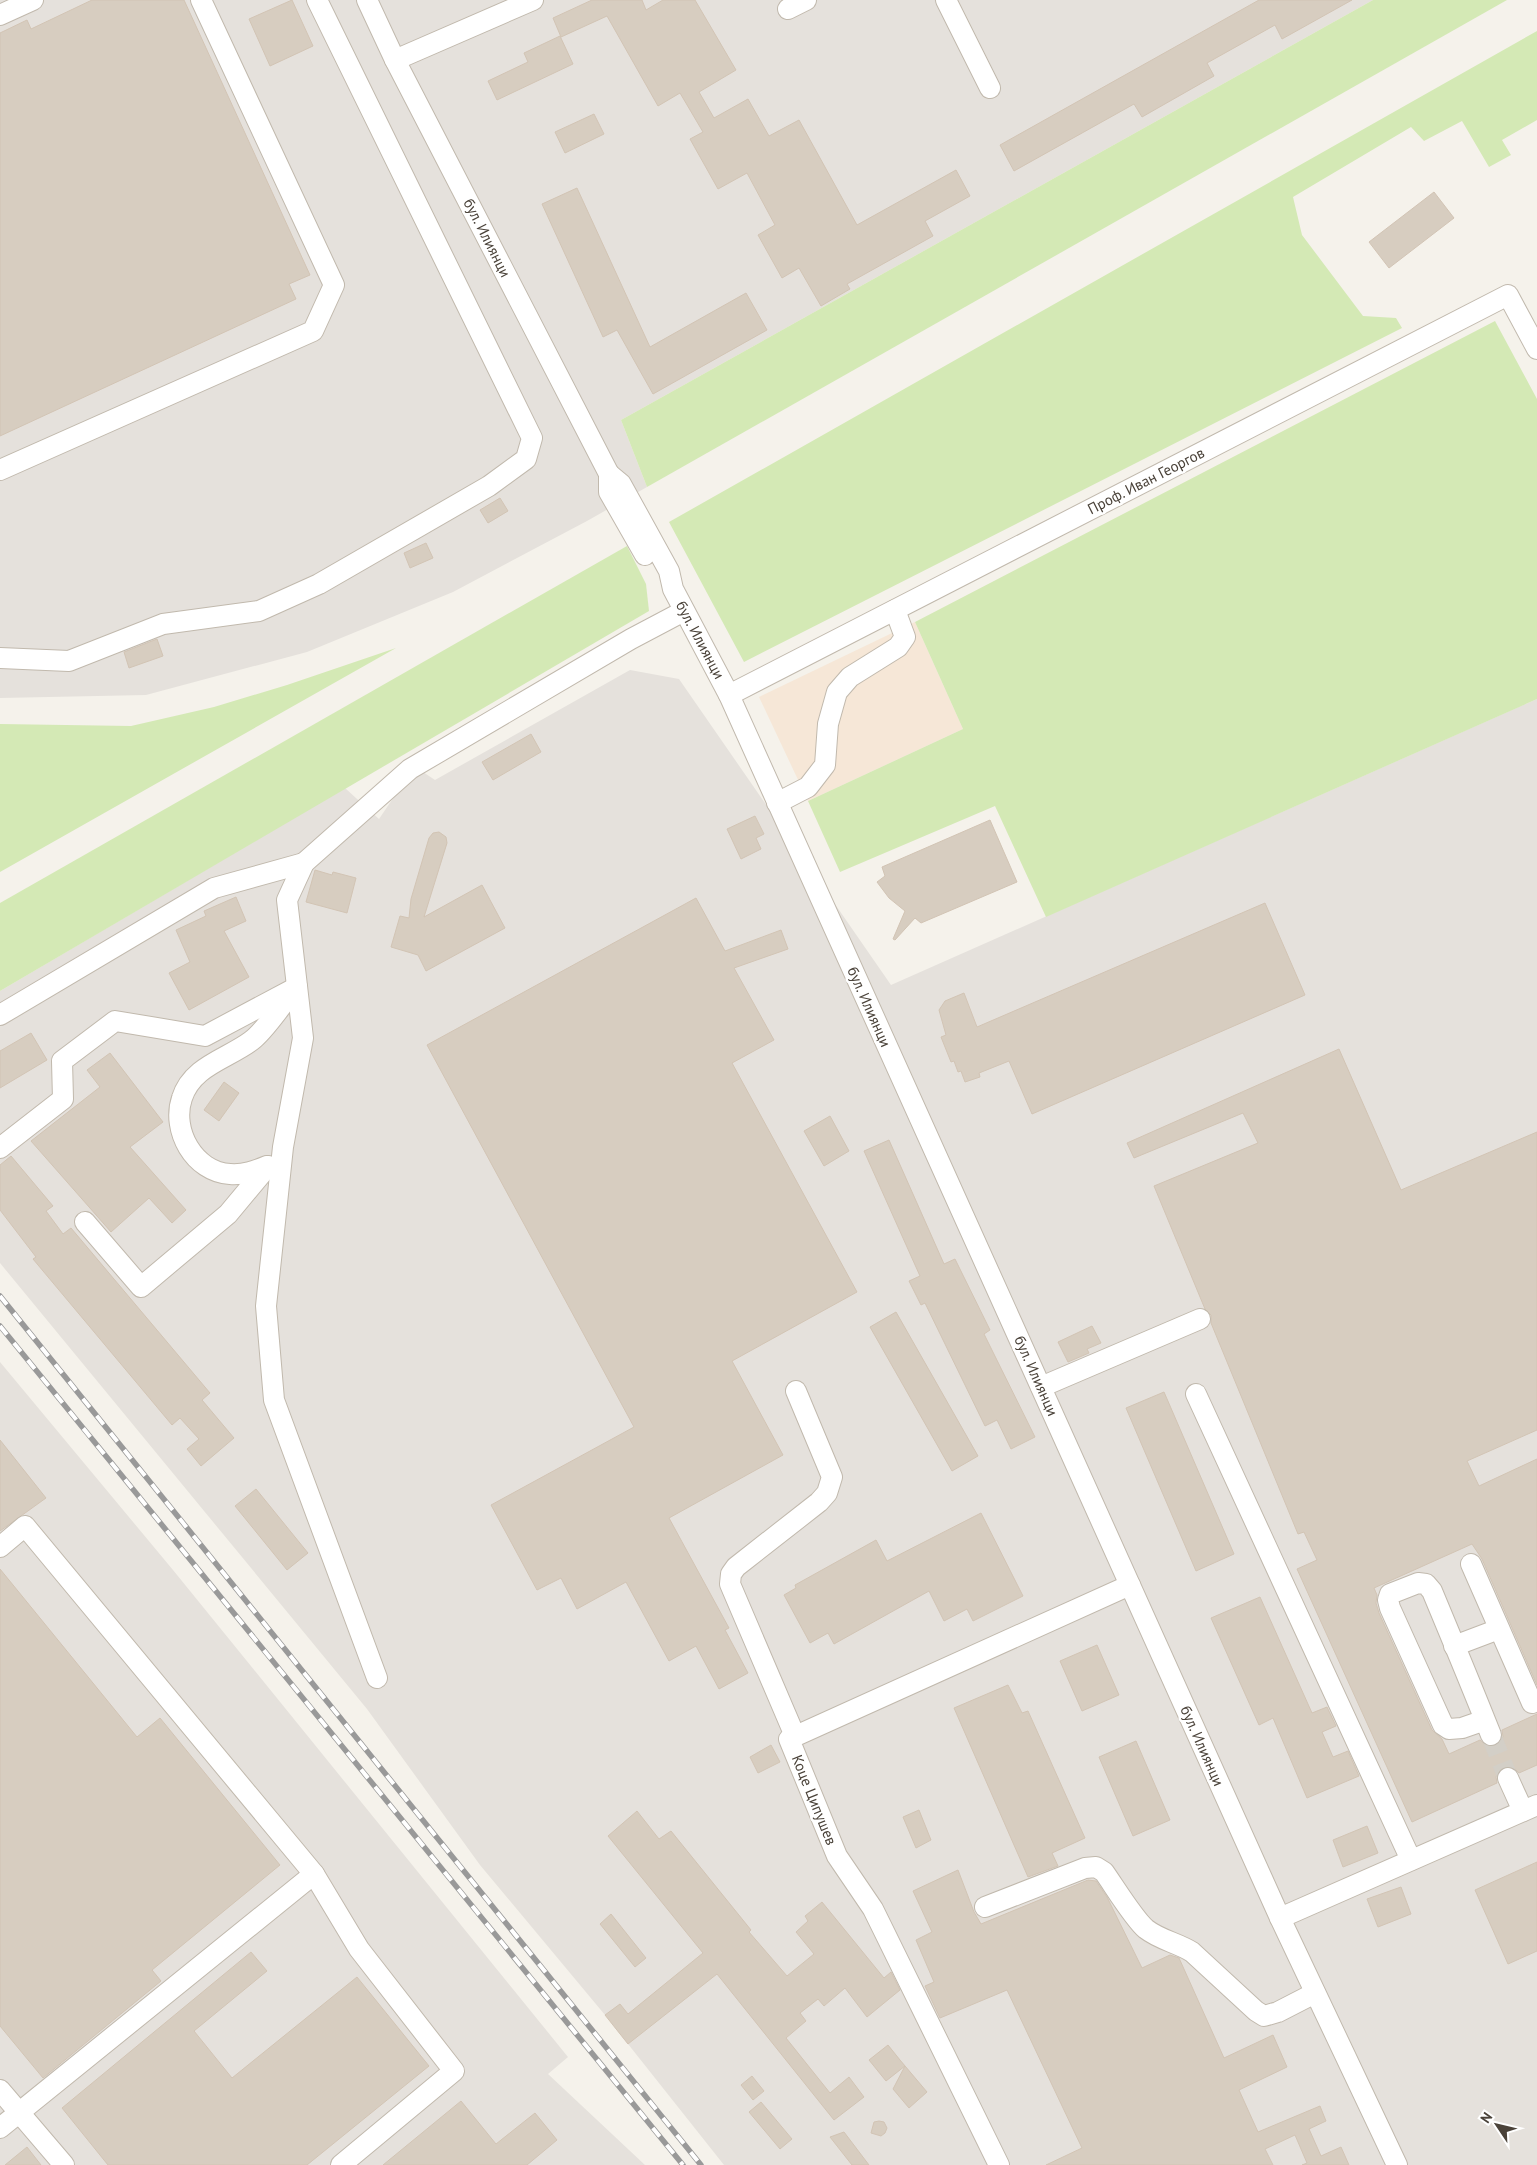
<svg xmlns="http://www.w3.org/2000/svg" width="1537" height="2165" viewBox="0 0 1537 2165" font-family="'PT Sans',sans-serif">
  <rect width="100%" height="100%" fill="#f5f2eb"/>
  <polygon fill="#f6e7d7" points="915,622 963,729 808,801 759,697"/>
  <g fill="#e5e1dc">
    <polygon points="0,0 1373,0 621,420 647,487 587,521 453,592 307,652 146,695 0,698"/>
    <polygon points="630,670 679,679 891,985 1537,699 1537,2165 724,2165 605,2015 480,1865 367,1709 0,1263 0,991 345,788 379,819 398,791 423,772 435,780"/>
    <polygon points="0,1362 173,1570 568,2057 548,2074 645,2165 0,2165"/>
  </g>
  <g fill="#d4e9b5">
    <polygon points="1373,0 1507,0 647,487 621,420"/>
    <polygon points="1537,31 1537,120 1502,140 1511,155 1489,167 1462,121 1424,141 1411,127 1293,197 1302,235 1363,316 1396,318 1402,328 744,662 669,522"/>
    <polygon points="1495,321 1537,399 1537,699 1046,917 995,806 840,872 808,801 963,729 915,622"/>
    <polygon points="627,546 646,584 649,611 0,991 0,903"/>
    <polygon points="396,648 0,872 0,724 131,726 214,707 287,685"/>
  </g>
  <g fill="#d7cdc0" stroke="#d2c4b4">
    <polygon points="92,0 184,0 310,275 289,284 296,299 0,436 0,33 27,20 31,29"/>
    <polygon points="292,0 313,46 270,66 249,19"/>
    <polygon points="592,0 642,0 646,10 663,0 695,0 736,70 699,92 714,118 748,99 769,136 799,120 857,225 956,170 970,196 925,221 933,236 847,284 850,289 821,306 799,268 782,278 758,235 775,225 747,173 718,189 690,139 703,132 680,93 658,106 607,16 561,37 553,18"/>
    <polygon points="1259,0 1352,0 1282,39 1275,25 1207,63 1214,76 1142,117 1134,104 1014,171 1000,145"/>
    <polygon points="560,36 573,64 497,100 488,81 528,62 524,53"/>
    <polygon points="594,114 604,134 565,153 555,132"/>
    <polygon points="577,188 650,347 746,293 767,330 653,394 617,330 603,337 542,204"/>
    <polygon points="1434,192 1454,218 1389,268 1369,242"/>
    <polygon points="500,498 508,511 488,523 480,510"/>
    <polygon points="426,543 433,558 410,568 404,553"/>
    <polygon points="157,639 163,656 129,668 124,652"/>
    <polygon points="531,734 541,752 493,780 482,762"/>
    <polygon points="755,816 764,834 756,838 761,849 741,859 727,829"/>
    <polygon points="990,820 1017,882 921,923 915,918 895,940 893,939 905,911 889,898 877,882 885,876 882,867"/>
    <polygon points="439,832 446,837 447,843 424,917 482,885 505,928 426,971 418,955 391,947 400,916 409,918 411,899 429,838 433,833"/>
    <polygon points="315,870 332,875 333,872 356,878 347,913 306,902"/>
    <polygon points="236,897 246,921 224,931 249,977 189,1010 169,973 190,962 176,930 206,916 204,911"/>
    <polygon points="696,898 725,951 781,930 788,949 734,968 774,1040 732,1063 857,1292 732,1361 783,1455 669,1518 729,1628 725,1630 748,1673 719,1689 696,1646 669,1661 626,1582 577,1609 561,1578 537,1590 491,1505 634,1427 427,1045"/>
    <polygon points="1265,903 1305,995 1032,1114 1009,1061 979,1073 980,1077 965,1082 961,1071 958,1072 954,1061 951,1062 941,1037 946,1035 939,1010 945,1001 964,993 977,1027"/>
    <polygon points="31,1033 47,1060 0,1088 0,1051"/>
    <polygon points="1339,1049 1401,1190 1537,1132 1537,1430 1467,1461 1479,1486 1537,1459 1537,1685 1482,1559 1472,1544 1374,1588 1377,1595 1376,1603 1379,1613 1432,1730 1442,1739 1449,1754 1480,1740 1489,1747 1496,1746 1503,1737 1502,1730 1537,1714 1537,1765 1519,1773 1514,1768 1504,1767 1498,1772 1496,1777 1497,1783 1412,1822 1297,1569 1317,1560 1304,1532 1298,1534 1211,1323 1211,1315 1205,1309 1154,1186 1258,1143 1243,1113 1134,1158 1127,1143"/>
    <polygon points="110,1053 163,1122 130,1147 186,1210 172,1223 149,1198 111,1232 31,1141 100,1087 87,1070"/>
    <polygon points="224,1082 239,1093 219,1121 204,1110"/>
    <polygon points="830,1116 849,1151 824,1166 804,1131"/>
    <polygon points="889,1140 944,1264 955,1259 990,1330 984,1334 1035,1437 1011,1449 997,1420 985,1426 925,1303 921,1305 909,1281 920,1276 864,1151"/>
    <polygon points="11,1156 53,1206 46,1211 63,1234 71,1228 210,1393 202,1400 234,1438 201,1466 187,1449 199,1439 180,1418 172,1425 33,1259 36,1257 0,1210 0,1165"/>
    <polygon points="896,1312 978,1456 952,1471 870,1327"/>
    <polygon points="1092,1326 1101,1343 1087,1349 1089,1353 1068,1362 1058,1342"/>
    <polygon points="1164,1392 1234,1554 1196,1571 1126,1408"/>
    <polygon points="0,1440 46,1498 0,1531"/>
    <polygon points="256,1489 308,1553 287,1570 235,1506"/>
    <polygon points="981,1513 1023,1596 973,1621 967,1609 944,1621 929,1591 834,1644 828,1633 810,1643 784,1595 796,1588 795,1585 876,1540 887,1561"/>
    <polygon points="0,1569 137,1737 160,1718 280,1865 152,1970 161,1981 43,2078 0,2026"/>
    <polygon points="1260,1597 1312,1713 1327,1707 1336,1726 1322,1732 1333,1757 1348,1751 1359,1776 1307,1798 1273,1718 1259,1725 1211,1618"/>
    <polygon points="1097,1645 1119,1695 1082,1711 1060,1661"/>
    <polygon points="1008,1685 1022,1713 1028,1711 1085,1838 1052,1853 1058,1866 1028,1877 954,1708"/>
    <polygon points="1136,1741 1170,1820 1133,1836 1099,1757"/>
    <polygon points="771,1745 780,1762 758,1773 750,1757"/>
    <polygon points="919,1810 931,1840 916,1848 903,1817"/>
    <polygon points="637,1811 659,1839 671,1831 751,1930 749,1932 787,1976 814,1954 796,1932 808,1921 805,1916 822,1902 884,1978 891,1972 900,1990 867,2017 845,1988 824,2006 818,1999 800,2013 806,2021 786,2038 830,2093 849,2077 864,2097 834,2120 717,1974 628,2044 605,2015 620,2004 628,2014 703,1953 608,1836"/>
    <polygon points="1367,1826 1378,1853 1343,1867 1333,1840"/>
    <polygon points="1537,1862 1537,1951 1508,1964 1475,1890"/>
    <polygon points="958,1870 974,1912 981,1924 1088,1880 1096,1881 1107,1897 1142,1968 1170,1955 1179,1958 1224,2058 1273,2035 1287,2067 1239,2090 1258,2132 1320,2106 1326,2121 1309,2129 1321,2156 1341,2147 1349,2165 1302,2165 1307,2163 1295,2135 1265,2149 1273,2165 1046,2165 1082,2148 1007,1990 940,2018 925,1986 934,1982 916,1940 932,1932 913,1891"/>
    <polygon points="1401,1887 1411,1914 1378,1927 1367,1899"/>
    <polygon points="611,1914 646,1958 635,1967 600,1924"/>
    <polygon points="251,1952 267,1971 194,2031 232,2078 357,1977 429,2066 307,2165 108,2165 62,2108"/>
    <polygon points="888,2045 900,2060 927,2092 909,2108 893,2089 905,2066 886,2081 869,2060"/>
    <polygon points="752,2076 764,2091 753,2100 741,2085"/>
    <polygon points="461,2101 496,2144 535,2113 557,2140 527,2165 383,2165"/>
    <polygon points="761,2102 792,2139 780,2149 749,2112"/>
    <polygon points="879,2121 884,2122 887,2128 885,2133 881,2136 871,2133 874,2122"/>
    <polygon points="844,2132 869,2165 852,2165 830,2137"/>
    <polygon points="27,2147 41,2165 5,2165"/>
  </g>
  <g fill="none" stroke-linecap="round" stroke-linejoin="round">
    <polyline stroke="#d3cfc7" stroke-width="20" stroke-dasharray="20 10" stroke-linecap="butt" points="1491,1735 1508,1778"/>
    <defs>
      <g id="minor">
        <polyline points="367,0 395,60 609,474 609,492 645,555"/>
        <polyline points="946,0 990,88"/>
        <polyline points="788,9 806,0"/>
        <polyline points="0,15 33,0"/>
        <polyline points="395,60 533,0"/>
        <polyline points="0,470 313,331 334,285 201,0"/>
        <polyline points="609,474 621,484 669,571 673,589 729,695 1280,1918 1397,2165"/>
        <polyline points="0,658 69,661 163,624 259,611 319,584 489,486 526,459 532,438 317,0"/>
        <polyline points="729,695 1508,295 1537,349"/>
        <polyline points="777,803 808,787 825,765 828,724 837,692 850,677 898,647 905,637 895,610"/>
        <polyline points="0,1015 214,888 304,863"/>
        <polyline points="0,1148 63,1099 62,1061 115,1021 205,1036 297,987"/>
        <path d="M 267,1166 C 255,1171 244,1175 230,1174 C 194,1172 171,1130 182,1098 C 192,1066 227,1059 251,1041 C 264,1032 280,1007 291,994"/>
        <polyline points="85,1222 141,1287 228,1214 268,1166"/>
        <polyline points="1041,1387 1200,1319"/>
        <polyline points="1196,1394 1411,1860"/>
        <polyline points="0,1547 25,1526 314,1874 359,1949 454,2071 341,2165"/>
        <polyline points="1471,1564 1532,1703"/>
        <polyline points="1454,1646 1499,1629"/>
        <polyline points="377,1678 274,1400 266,1306 283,1147 303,1038 287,900 304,863 410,769 631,639 684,611"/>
        <path d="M 1485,1720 L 1462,1728 L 1449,1729 L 1443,1725 L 1390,1608 L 1388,1600 L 1390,1594 L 1418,1583 L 1426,1584 L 1432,1591 C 1452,1639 1472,1687 1491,1735"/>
        <polyline points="795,1736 730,1584 731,1574 736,1567 819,1502 827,1493 832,1477 796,1391"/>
        <polyline points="1508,1778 1523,1811"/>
        <path d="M 985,1907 L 1085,1868 L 1096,1867 L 1104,1872 C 1114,1886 1134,1919 1146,1929 C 1160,1940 1178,1943 1192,1952 L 1256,2011 L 1264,2016 L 1278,2012 L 1315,1993"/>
        <polyline points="1280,1918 1537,1805"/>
        <polyline points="0,2090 64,2165"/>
        <polyline points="0,2128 314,1874"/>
        <polyline points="999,2165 873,1909 837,1856 789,1739 1130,1585"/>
      </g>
    </defs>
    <use href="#minor" stroke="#c1b9ad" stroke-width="22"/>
    <use href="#minor" stroke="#fff" stroke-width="20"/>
    <defs>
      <g id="rail">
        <polyline points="0,1296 701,2165"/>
        <polyline points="0,1326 683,2165"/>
      </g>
    </defs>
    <use href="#rail" stroke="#999" stroke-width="5.5"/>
    <use href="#rail" stroke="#fff" stroke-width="4" stroke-dasharray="11" stroke-linecap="butt"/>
  </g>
  <g text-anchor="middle" stroke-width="5" stroke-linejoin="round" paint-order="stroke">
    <g font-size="15" fill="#4a4239" stroke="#fff">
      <text transform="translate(487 238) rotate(63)" y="5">бул. Илиянци</text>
      <text transform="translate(1146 481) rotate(-27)" y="5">Проф. Иван Георгов</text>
      <text transform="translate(700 640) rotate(62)" y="5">бул. Илиянци</text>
      <text transform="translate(869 1007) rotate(66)" y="5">бул. Илиянци</text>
      <text transform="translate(1036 1376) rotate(66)" y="5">бул. Илиянци</text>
      <text transform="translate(1202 1746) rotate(66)" y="5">бул. Илиянци</text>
      <text transform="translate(814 1800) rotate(68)" y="5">Коце Ципушев</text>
    </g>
  </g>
  <g transform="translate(1497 2125) rotate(305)" stroke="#ffffff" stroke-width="4" paint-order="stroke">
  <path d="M0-4L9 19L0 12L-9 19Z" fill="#4a4239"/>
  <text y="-8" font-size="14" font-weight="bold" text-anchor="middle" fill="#4a4239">N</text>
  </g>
</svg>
